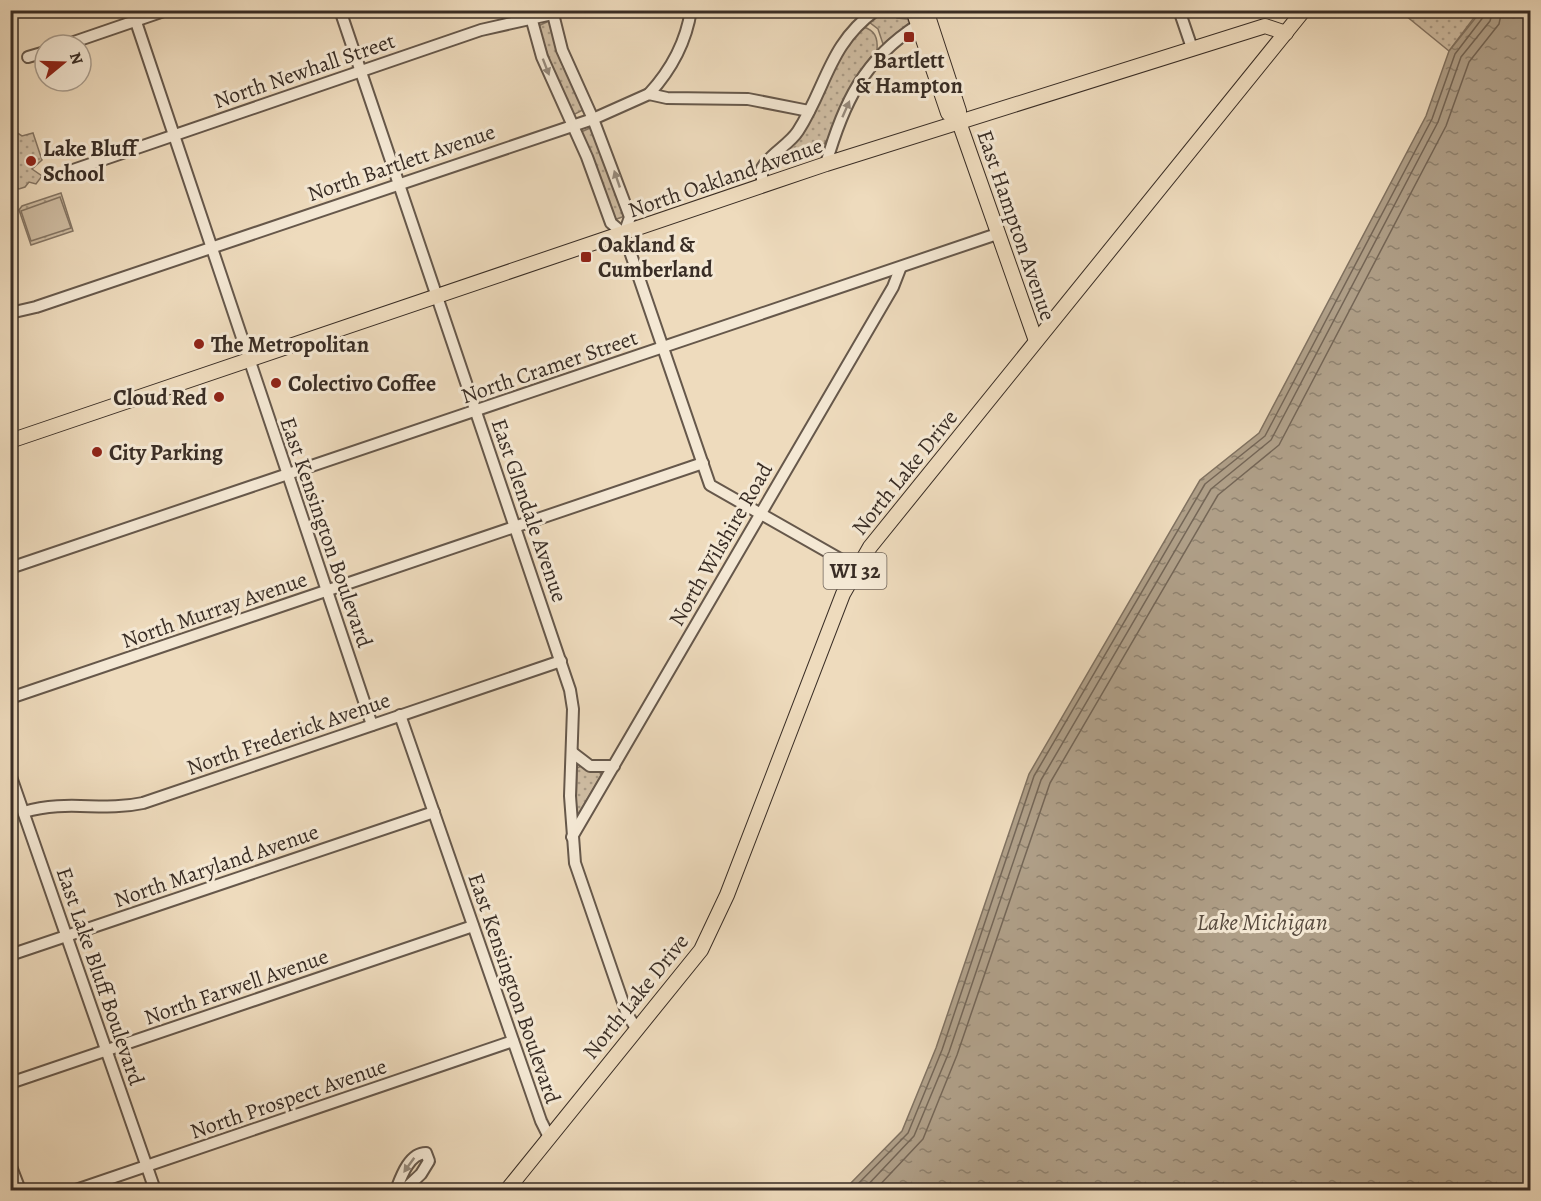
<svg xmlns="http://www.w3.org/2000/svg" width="1541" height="1201" viewBox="0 0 1541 1201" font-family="Alegreya,serif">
  <defs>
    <pattern id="green-dots" width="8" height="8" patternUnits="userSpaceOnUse" patternTransform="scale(1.5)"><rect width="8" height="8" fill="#cfbda3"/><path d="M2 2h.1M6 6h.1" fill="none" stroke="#a99a85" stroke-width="1.8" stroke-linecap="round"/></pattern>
    <pattern id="water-ripples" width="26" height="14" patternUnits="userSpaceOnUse" patternTransform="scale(1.5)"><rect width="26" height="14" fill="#b0a089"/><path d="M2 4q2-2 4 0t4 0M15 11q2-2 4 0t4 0" fill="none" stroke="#908370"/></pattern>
  </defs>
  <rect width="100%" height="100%" fill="#eedbbd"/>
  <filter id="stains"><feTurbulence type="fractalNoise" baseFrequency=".00333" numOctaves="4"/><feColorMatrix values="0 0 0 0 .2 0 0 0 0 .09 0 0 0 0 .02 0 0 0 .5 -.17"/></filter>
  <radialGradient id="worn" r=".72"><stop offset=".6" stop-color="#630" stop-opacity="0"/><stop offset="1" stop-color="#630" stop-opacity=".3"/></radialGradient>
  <g fill="url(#green-dots)" stroke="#847564" stroke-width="1.5">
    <polygon points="899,10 897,18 908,19 909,23 883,44 878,29 869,22 884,11"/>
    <polygon points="1400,11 1479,11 1449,51"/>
    <polygon points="549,21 583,110 573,115 557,82 538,26"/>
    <path d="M 863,27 C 875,30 878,38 877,50 C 847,79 845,129 814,154 L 767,169 L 794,142 L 846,47 Z"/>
    <polygon points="590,128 592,130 625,216 614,220 581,132"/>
    <polygon points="11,129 22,136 33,133 42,160 32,169 42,176 36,184 29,182 25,187 19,189 11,183"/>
    <polygon points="61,193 73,231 31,245 19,210 22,206"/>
    <polygon points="581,766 600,772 601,776 579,813 576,811 577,768"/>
  </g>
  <polygon fill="#cfbda3" stroke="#847564" stroke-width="1.5" points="60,197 71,228 31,241 21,211"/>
  <polygon fill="url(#water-ripples)" stroke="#807261" stroke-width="1.5" points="1481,11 1530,11 1530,1190 844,1190 902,1131 936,1048 1029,774 1200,480 1259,433 1426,116 1449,51"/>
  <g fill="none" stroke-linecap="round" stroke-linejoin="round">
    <g stroke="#746657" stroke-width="1.5">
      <polyline points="852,1190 908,1133 942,1050 1034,776 1205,484 1265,436 1432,119 1455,54 1484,16 1485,10"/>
      <polyline points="863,1190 914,1136 949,1052 1041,780 1211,489 1271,440 1438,122 1461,57 1490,21 1493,10"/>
      <polyline points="875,1190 923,1139 957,1055 1050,783 1218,495 1279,445 1446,126 1469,62 1499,24 1502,10"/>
    </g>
    <defs>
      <g id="minor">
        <polyline points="132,10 372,725"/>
        <polyline points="340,10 570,690 573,709 570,796 575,863 627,1014 636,1028"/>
        <polyline points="529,10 542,57 587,157 611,223 624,234 710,485 856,568"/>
        <polyline points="552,10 562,50 593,119 630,217 624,234"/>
        <polyline points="1179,10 1192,48"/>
        <polyline points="65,45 167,10"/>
        <polyline points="28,57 45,52"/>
        <path d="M 649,94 C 671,70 686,43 691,10"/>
        <path d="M 826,164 C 843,104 864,59 918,25 L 920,18"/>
        <polyline points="70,171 481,30 552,14"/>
        <path d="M 762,186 L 762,168 C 771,153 789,145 798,131 C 827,86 828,45 876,10"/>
        <polyline points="10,313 36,307 593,119 649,94 667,98 748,99 809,111"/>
        <polyline points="10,568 997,234"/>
        <polyline points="10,698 703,463"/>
        <polyline points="400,715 541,1121 549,1137"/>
        <polyline points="573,753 590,766 614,766"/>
        <polyline points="10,774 155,1190"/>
        <path d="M 24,812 C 67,799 102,812 143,803 L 561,661"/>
        <polyline points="572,837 893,287 900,269"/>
        <polyline points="10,955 434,812"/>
        <polyline points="10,1083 473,926"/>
        <polyline points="10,1164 20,1190"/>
        <polyline points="76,1190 513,1041"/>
        <path d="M 396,1190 C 401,1177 409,1153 426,1153 L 429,1161 L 421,1174 L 404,1190"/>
      </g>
      <g id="major">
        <polyline points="913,10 948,113 959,122"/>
        <polyline points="926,10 959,111 959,122 1036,341"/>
        <polyline points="10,441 826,164 1265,26 1286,33"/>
        <polyline points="507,1190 701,950 727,895 843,594 870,547 1304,10"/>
      </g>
    </defs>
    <use href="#minor" stroke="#66584b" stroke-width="14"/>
    <use href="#major" stroke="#392d25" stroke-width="16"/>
    <use href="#minor" stroke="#f4e8d4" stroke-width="10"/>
    <use href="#major" stroke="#eedbbd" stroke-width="14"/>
  </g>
  <defs><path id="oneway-solid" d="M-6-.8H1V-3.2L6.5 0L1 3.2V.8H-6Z" transform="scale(1.5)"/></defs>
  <g fill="#968a7c">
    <use href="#oneway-solid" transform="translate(546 67) rotate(69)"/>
    <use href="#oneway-solid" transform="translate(846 109) rotate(-66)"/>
    <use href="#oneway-solid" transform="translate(617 179) rotate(-109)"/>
    <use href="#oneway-solid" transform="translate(409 1165) rotate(126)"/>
  </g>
  <g fill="#8f2418" stroke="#f4e8d4" stroke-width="2">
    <rect x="903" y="31" width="12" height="12" rx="3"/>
    <circle cx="31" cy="161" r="6"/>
    <rect x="580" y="251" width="12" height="12" rx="3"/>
    <circle cx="199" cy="344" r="6"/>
    <circle cx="276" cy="383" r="6"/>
    <circle cx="219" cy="397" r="6"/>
    <circle cx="97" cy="452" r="6"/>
  </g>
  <g text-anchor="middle" stroke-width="6" stroke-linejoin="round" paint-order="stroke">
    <rect fill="#f4e8d4" stroke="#71655a" stroke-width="1.5" x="823.5" y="553" width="63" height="36" rx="4.5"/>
    <g font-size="21" font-weight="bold" fill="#392d25">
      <text x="855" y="578">WI 32</text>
    </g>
    <g font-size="22" font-weight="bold" fill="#392d25" stroke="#f4e8d4" text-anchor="start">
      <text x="909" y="68" text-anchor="middle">Bartlett<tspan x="909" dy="25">&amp; Hampton</tspan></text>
      <text x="43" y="156">Lake Bluff<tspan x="43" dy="25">School</tspan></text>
      <text x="598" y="252">Oakland &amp;<tspan x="598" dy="25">Cumberland</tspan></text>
      <text x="211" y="352">The Metropolitan</text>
      <text x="288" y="391">Colectivo Coffee</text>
      <text x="207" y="405" text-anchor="end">Cloud Red</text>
      <text x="109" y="460">City Parking</text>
    </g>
    <g font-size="22" fill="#392d25" stroke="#f4e8d4">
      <text transform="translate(304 70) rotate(-19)" y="8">North Newhall Street</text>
      <text transform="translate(401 162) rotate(-19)" y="8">North Bartlett Avenue</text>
      <text transform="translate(725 177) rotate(-19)" y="8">North Oakland Avenue</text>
      <text transform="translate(1017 225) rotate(71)" y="8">East Hampton Avenue</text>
      <text transform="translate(549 366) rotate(-19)" y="8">North Cramer Street</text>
      <text transform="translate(904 472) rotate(-51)" y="8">North Lake Drive</text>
      <text transform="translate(530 510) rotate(71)" y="8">East Glendale Avenue</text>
      <text transform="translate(327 532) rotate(71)" y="8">East Kensington Boulevard</text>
      <text transform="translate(720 544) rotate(-60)" y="8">North Wilshire Road</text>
      <text transform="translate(214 609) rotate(-19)" y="8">North Murray Avenue</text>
      <text transform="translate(288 733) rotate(-19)" y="8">North Frederick Avenue</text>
      <text transform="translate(216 865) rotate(-19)" y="8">North Maryland Avenue</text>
      <text transform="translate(101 976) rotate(71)" y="8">East Lake Bluff Boulevard</text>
      <text transform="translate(236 986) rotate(-19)" y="8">North Farwell Avenue</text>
      <text transform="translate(515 988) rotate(71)" y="8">East Kensington Boulevard</text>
      <text transform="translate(635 996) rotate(-51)" y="8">North Lake Drive</text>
      <text transform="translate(288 1098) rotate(-19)" y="8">North Prospect Avenue</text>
    </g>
    <g font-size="24" font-style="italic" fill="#574a3e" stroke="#f4e8d4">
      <text x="1262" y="930">Lake Michigan</text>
    </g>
  </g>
  <rect width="1541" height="1201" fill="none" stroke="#eedbbd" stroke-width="36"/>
  <rect x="12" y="12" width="1517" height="1177" fill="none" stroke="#392d25" stroke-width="3"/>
  <rect x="18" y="18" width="1505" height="1165" fill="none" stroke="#392d25" stroke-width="1.5"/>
  <g transform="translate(63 63) rotate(71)"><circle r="28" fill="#f4e8d4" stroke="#a99d8e" stroke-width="1.5"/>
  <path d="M0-4.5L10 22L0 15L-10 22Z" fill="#8f2418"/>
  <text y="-9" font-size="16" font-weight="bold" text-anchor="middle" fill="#392d25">N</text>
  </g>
  <rect width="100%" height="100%" filter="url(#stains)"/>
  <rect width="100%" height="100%" fill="url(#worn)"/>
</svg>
